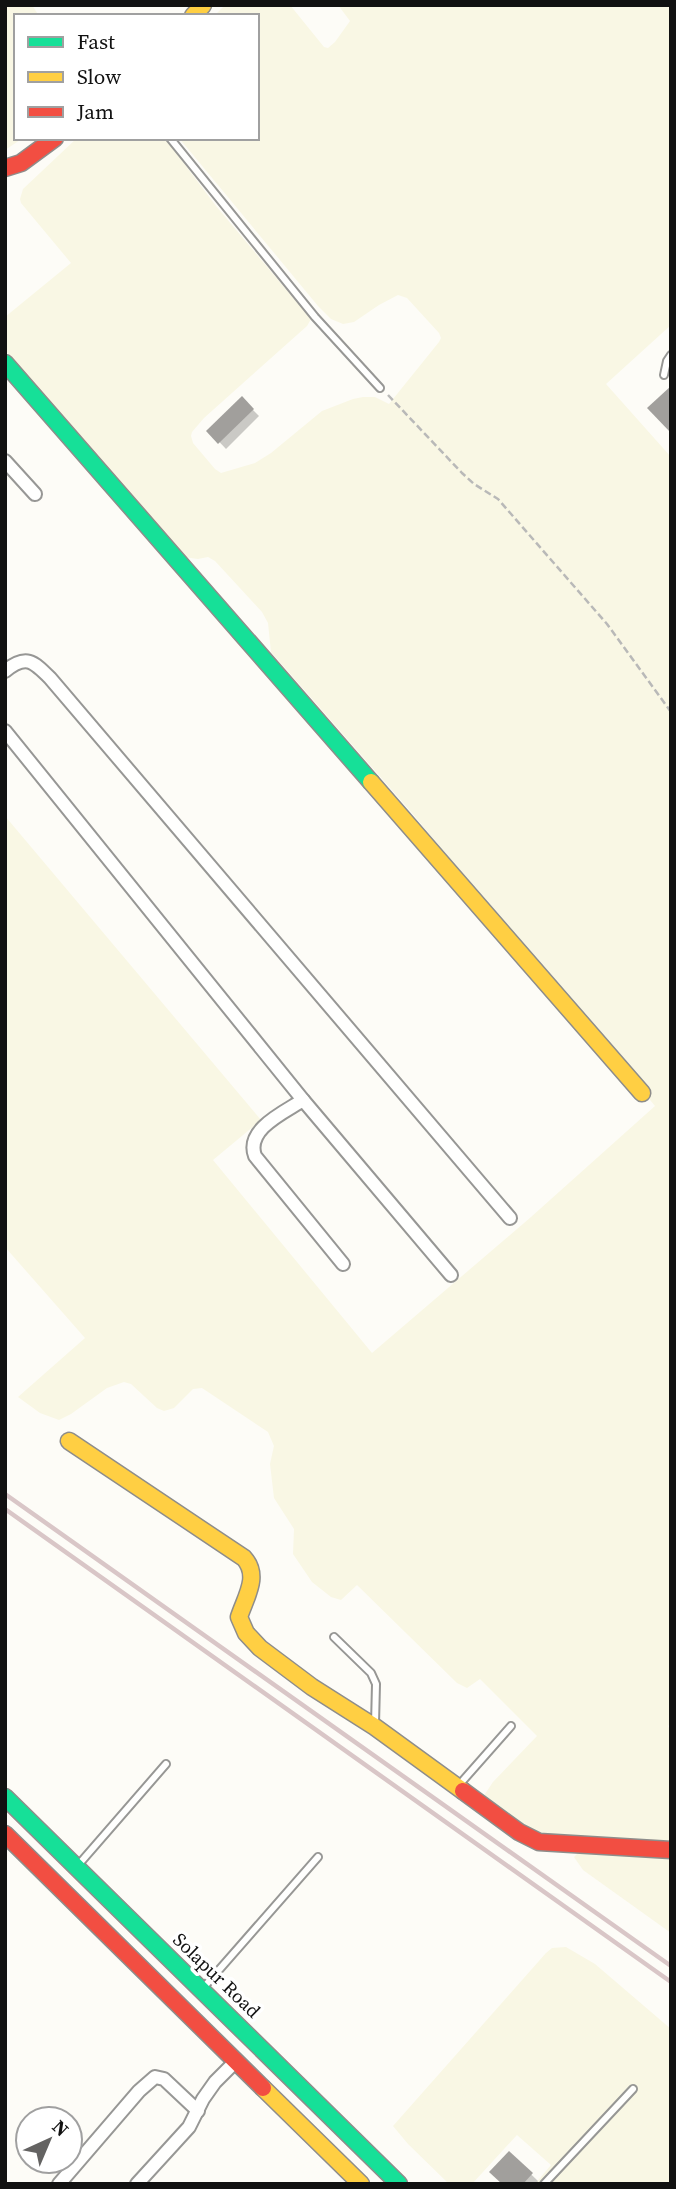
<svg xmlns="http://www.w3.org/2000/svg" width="676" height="2189" viewBox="0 0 676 2189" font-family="'Source Serif 4',serif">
  <rect width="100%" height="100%" fill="#fdfcf7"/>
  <g fill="#f9f7e4">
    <polygon points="5,5 32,5 39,16 16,16 16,138 23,138 5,150"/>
    <polygon points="225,5 290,5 324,47 328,48 335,42 350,21 338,5 671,5 671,325 606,384 671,457 671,1723 668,1726 671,1732 671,1845 552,1837 533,1832 483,1797 493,1782 537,1736 480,1679 467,1688 457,1683 357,1585 341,1600 331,1597 312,1582 293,1554 294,1529 274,1498 270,1464 274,1446 268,1432 202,1388 193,1389 174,1408 164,1411 157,1408 131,1384 124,1382 107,1388 71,1414 59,1420 40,1413 18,1397 85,1338 5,1247 5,816 261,1120 213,1160 372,1353 531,1217 655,1106 412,813 271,652 268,623 262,612 215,561 208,557 198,559 184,557 5,350 5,317 71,263 21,203 20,199 23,189 77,138 165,138 216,206 311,319 307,326 204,418 192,432 191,436 193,443 215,469 221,473 255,463 271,453 322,411 353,399 363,397 375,397 389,404 439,342 441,338 439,333 407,298 398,295 379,305 354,322 343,324 331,319 318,306 179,138 257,138 257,16 214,16"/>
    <polygon points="590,1850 671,1860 671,1933 583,1870 574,1857 579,1852"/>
    <polygon points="566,1947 595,1964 671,2029 671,2184 535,2184 551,2165 517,2135 472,2184 449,2184 408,2144 393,2126 546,1953 552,1948"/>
  </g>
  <g fill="#0003">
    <polygon points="242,399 259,416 226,449 209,431"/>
    <polygon points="509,2153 538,2181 536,2184 504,2184"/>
  </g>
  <g fill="#a19f9c">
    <polygon points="671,386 671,433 647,408"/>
    <polygon points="242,396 254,409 218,444 206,431"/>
    <polygon points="509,2151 533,2173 523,2184 502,2184 489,2172"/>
  </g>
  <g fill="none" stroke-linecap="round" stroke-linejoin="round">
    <defs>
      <g id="lane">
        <polyline points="170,138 315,317 380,388"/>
        <polyline points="664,375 667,361 671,355"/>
        <polyline points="334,1637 371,1673 376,1684 375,1724"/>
        <polyline points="459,1785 511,1726"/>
        <polyline points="80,1863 166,1764"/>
        <polyline points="204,1987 318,1857"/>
        <polyline points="544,2184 633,2089"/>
      </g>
      <g id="street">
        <polyline points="5,461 35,494"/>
        <path d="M 5,671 C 26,654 33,661 50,678 L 510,1218"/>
        <polyline points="5,731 303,1100 451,1275"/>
        <path d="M 303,1100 C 285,1112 245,1129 255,1156 L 343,1264"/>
        <polyline points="59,2184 139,2091 155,2077 164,2079 198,2111"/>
        <polyline points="137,2184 189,2127 203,2099 215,2082 236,2061"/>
      </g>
      <g id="fast">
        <polyline points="5,363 371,782"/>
        <polyline points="5,1797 399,2184"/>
      </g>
      <g id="slow">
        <polyline points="193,16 203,5"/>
        <polyline points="371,782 642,1093"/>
        <path d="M 69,1441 L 244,1558 C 260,1576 246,1596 239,1617 L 246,1633 L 260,1648 L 312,1687 L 375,1727 L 463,1791"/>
        <polyline points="263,2088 361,2184"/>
      </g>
      <g id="jam">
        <polyline points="5,168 21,163 55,138"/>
        <polyline points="463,1791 519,1832 539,1842 671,1850"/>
        <polyline points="5,1834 263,2088"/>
      </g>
    </defs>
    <use href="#lane" stroke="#979795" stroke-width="10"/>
    <use href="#street" stroke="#979795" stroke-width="16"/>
    <use href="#fast" stroke="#8e8d8b" stroke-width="19"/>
    <use href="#slow" stroke="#8e8d8b" stroke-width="19"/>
    <use href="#jam" stroke="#8e8d8b" stroke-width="19"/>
    <polyline stroke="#b9b9b8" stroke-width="2.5" stroke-dasharray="7 3.5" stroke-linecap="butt" points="388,395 462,473 474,484 498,499 607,624 671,712"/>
    <use href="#lane" stroke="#fffffe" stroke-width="6"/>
    <use href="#street" stroke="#fffffe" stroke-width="12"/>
    <use href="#fast" stroke="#16e098" stroke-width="16"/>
    <use href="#slow" stroke="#ffcf43" stroke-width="16"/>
    <use href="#jam" stroke="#f24e42" stroke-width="16"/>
    <g stroke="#d9c6c7" stroke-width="4.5">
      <polyline points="5,1494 671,1966"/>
      <polyline points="5,1509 671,1982"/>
    </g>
  </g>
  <g text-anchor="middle" stroke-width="7" stroke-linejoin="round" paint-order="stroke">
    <g font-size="19" fill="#111" stroke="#fff">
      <text transform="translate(217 1975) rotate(44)" y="7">Solapur Road</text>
    </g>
  </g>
  <rect width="676" height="2189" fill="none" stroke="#111111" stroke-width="14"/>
  <rect x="14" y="14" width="245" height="126" fill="#ffffff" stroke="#a0a0a0" stroke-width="2"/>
  <rect x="28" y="37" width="35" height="10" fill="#16e098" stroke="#a0a0a0" stroke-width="2"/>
  <text x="77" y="49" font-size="21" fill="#111111">Fast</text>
  <rect x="28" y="72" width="35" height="10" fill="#ffcf43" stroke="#a0a0a0" stroke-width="2"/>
  <text x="77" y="84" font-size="21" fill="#111111">Slow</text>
  <rect x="28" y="107" width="35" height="10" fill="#f24e42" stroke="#a0a0a0" stroke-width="2"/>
  <text x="77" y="119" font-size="21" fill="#111111">Jam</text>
  <g transform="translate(49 2140) rotate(44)"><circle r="33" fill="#ffffff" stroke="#a0a0a0" stroke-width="2"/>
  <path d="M0-5L12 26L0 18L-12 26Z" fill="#646362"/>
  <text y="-10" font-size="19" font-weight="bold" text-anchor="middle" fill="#111111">N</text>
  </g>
</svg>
